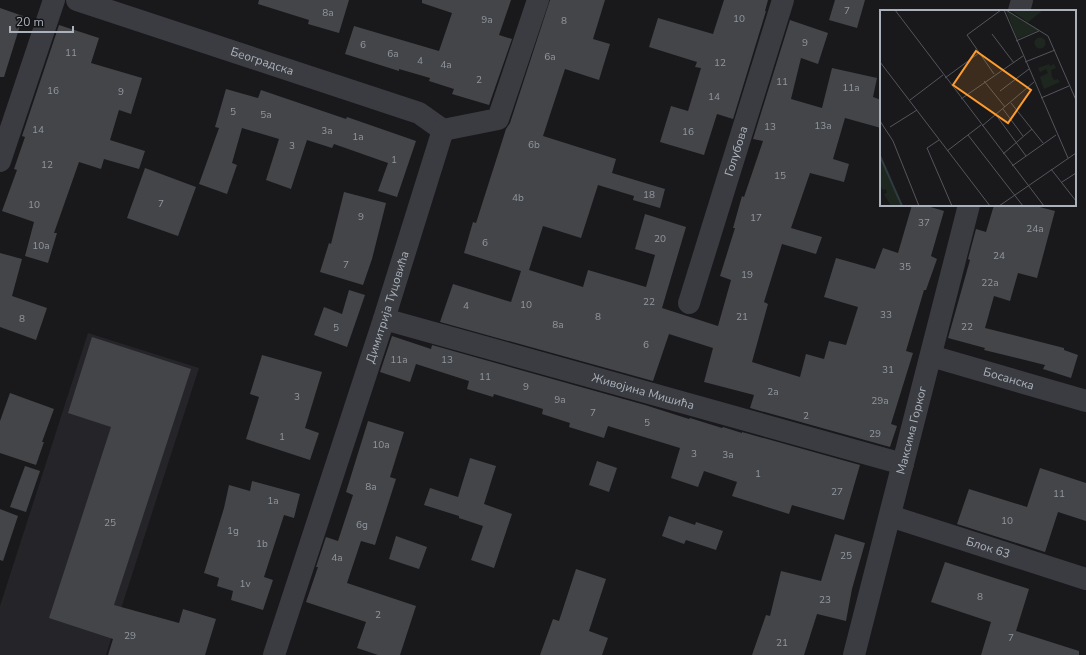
<svg xmlns="http://www.w3.org/2000/svg" width="1086" height="655" viewBox="0 0 1086 655" font-family="'Nunito Sans',sans-serif">
  <rect width="100%" height="100%" fill="#19191c"/>
  <polygon fill="#252529" points="88,333 199,368 106,655 0,655 0,606"/>
  <g fill="#434549">
    <polygon points="259,0 349,0 339,33 308,24 309,20 258,4"/>
    <polygon points="422,0 511,0 499,35 512,39 489,105 452,94 454,89 429,81 430,78 399,69 399,71 345,54 354,26 439,51 452,13 422,3"/>
    <polygon points="550,0 605,0 593,39 610,44 599,80 565,69 543,136 616,159 612,173 665,189 660,208 633,200 634,196 598,185 581,238 543,226 529,270 583,287 588,270 646,287 655,255 635,249 645,214 686,227 662,308 718,326 731,280 720,276 735,228 733,228 742,196 744,197 763,141 753,139 790,20 828,33 818,64 801,58 791,99 822,108 832,68 877,78 873,97 881,100 881,128 845,118 833,159 849,164 844,182 810,173 791,228 822,237 816,254 782,244 764,302 768,304 752,362 800,377 806,354 824,359 829,341 846,345 858,307 824,297 836,258 875,269 883,248 898,253 912,205 924,205 944,211 931,256 937,259 926,290 924,290 906,351 913,353 891,424 897,426 890,447 750,408 754,395 704,382 713,348 669,334 653,381 440,322 453,284 511,302 521,271 464,253 473,222 476,223 506,129 510,123"/>
    <polygon points="724,0 768,0 765,11 766,11 733,119 717,114 704,155 660,142 671,106 688,111 701,68 695,67 697,62 649,47 658,18 713,34"/>
    <polygon points="835,0 865,0 857,28 829,20"/>
    <polygon points="0,8 23,16 4,77 0,77"/>
    <polygon points="59,25 99,38 91,63 142,78 131,114 119,110 110,140 145,151 139,169 104,159 101,169 79,162 54,233 57,233 48,263 25,256 34,222 2,211 17,170 14,169 25,137 22,136"/>
    <polygon points="226,89 258,98 261,90 346,119 347,117 416,141 397,197 378,191 388,163 334,144 332,148 307,140 291,189 266,180 279,139 242,128 232,163 237,165 227,194 199,184 219,128 215,127"/>
    <polygon points="145,168 196,187 178,236 127,218"/>
    <polygon points="344,192 386,203 372,259 363,285 320,272 329,243 331,244"/>
    <polygon points="994,205 1032,205 1055,211 1037,278 1018,273 1010,301 994,296 985,328 1064,348 1064,350 1078,355 1071,378 1043,369 1045,365 984,350 985,348 948,338 970,260 968,259 976,229 986,232"/>
    <polygon points="0,253 22,259 12,296 47,308 36,340 0,327"/>
    <polygon points="349,290 365,295 347,347 314,335 324,307 342,314"/>
    <polygon points="392,336 431,349 432,345 645,405 689,419 690,418 722,428 723,427 742,433 742,432 860,465 844,520 792,505 789,514 732,496 737,482 704,471 698,487 671,478 680,448 608,426 604,438 569,427 570,423 542,414 543,409 494,394 493,397 467,389 469,381 416,364 410,382 380,372"/>
    <polygon points="92,337 191,369 114,605 179,623 183,609 216,619 205,655 108,655 113,639 49,618 111,427 68,413"/>
    <polygon points="262,355 322,372 305,428 319,433 310,460 246,439 259,397 250,394"/>
    <polygon points="10,393 54,409 42,442 44,442 36,465 0,453 0,421"/>
    <polygon points="368,421 404,432 390,477 396,479 375,545 361,541 347,583 416,606 400,655 378,655 357,648 366,622 306,602 318,567 316,567 326,537 338,541 353,495 346,492"/>
    <polygon points="470,458 496,466 484,504 512,514 494,568 471,560 483,526 459,518 459,516 424,505 430,488 458,497"/>
    <polygon points="597,461 617,468 609,492 589,485"/>
    <polygon points="25,466 40,471 26,512 10,507"/>
    <polygon points="1040,468 1086,483 1086,521 1058,512 1045,552 957,524 969,489 1027,507"/>
    <polygon points="252,481 300,494 294,518 284,515 264,577 273,580 263,610 231,600 233,591 217,586 219,578 204,573 224,508 229,485 250,491"/>
    <polygon points="0,509 18,516 3,561 0,560"/>
    <polygon points="669,516 695,525 696,522 723,531 716,550 686,540 684,544 662,536"/>
    <polygon points="835,534 865,543 852,589 846,621 817,614 804,655 752,655 766,615 770,616 781,571 821,581"/>
    <polygon points="396,536 427,547 419,569 389,559"/>
    <polygon points="945,562 1029,589 1016,631 1079,651 1079,655 981,655 991,622 931,602"/>
    <polygon points="576,569 606,579 589,631 608,638 602,655 540,655 553,619 559,621"/>
  </g>
  <g fill="none" stroke-linecap="round" stroke-linejoin="round">
    <g stroke="#3a3c41" stroke-width="22">
      <path id="s1" d="M 77,0 L 419,113 L 443,130"/>
      <polyline points="1019,11 1022,0"/>
      <polyline points="443,130 498,119 538,0"/>
      <polyline points="0,161 54,0"/>
      <path id="s2" d="M 689,303 L 783,0"/>
      <path id="s3" d="M 384,319 L 903,464"/>
      <path id="s4" d="M 931,356 L 1086,401"/>
      <path id="s5" d="M 890,516 L 1086,579"/>
      <path id="s6" d="M 274,655 L 384,319 L 443,130"/>
      <path id="s7" d="M 854,655 L 969,205"/>
    </g>
  </g>
  <g text-anchor="middle" stroke-width="4" stroke-linejoin="round" paint-order="stroke">
    <g font-size="10" fill="#91979f">
      <text x="847" y="14">7</text>
      <text x="328" y="16">8a</text>
      <text x="739" y="22">10</text>
      <text x="487" y="23">9a</text>
      <text x="564" y="24">8</text>
      <text x="805" y="46">9</text>
      <text x="363" y="48">6</text>
      <text x="71" y="56">11</text>
      <text x="393" y="57">6a</text>
      <text x="550" y="60">6a</text>
      <text x="420" y="64">4</text>
      <text x="720" y="66">12</text>
      <text x="446" y="68">4a</text>
      <text x="479" y="83">2</text>
      <text x="782" y="85">11</text>
      <text x="851" y="91">11a</text>
      <text x="53" y="94">16</text>
      <text x="121" y="95">9</text>
      <text x="714" y="100">14</text>
      <text x="233" y="115">5</text>
      <text x="266" y="118">5a</text>
      <text x="823" y="129">13a</text>
      <text x="770" y="130">13</text>
      <text x="38" y="133">14</text>
      <text x="327" y="134">3a</text>
      <text x="688" y="135">16</text>
      <text x="358" y="140">1a</text>
      <text x="534" y="148">6b</text>
      <text x="292" y="149">3</text>
      <text x="394" y="163">1</text>
      <text x="47" y="168">12</text>
      <text x="780" y="179">15</text>
      <text x="649" y="198">18</text>
      <text x="518" y="201">4b</text>
      <text x="161" y="207">7</text>
      <text x="34" y="208">10</text>
      <text x="361" y="220">9</text>
      <text x="756" y="221">17</text>
      <text x="924" y="226">37</text>
      <text x="1035" y="232">24a</text>
      <text x="660" y="242">20</text>
      <text x="485" y="246">6</text>
      <text x="41" y="249">10a</text>
      <text x="999" y="259">24</text>
      <text x="346" y="268">7</text>
      <text x="905" y="270">35</text>
      <text x="747" y="278">19</text>
      <text x="990" y="286">22a</text>
      <text x="649" y="305">22</text>
      <text x="526" y="308">10</text>
      <text x="466" y="309">4</text>
      <text x="886" y="318">33</text>
      <text x="598" y="320">8</text>
      <text x="742" y="320">21</text>
      <text x="22" y="322">8</text>
      <text x="558" y="328">8a</text>
      <text x="967" y="330">22</text>
      <text x="336" y="331">5</text>
      <text x="646" y="348">6</text>
      <text x="399" y="363">11a</text>
      <text x="447" y="363">13</text>
      <text x="888" y="373">31</text>
      <text x="485" y="380">11</text>
      <text x="526" y="390">9</text>
      <text x="773" y="395">2a</text>
      <text x="297" y="400">3</text>
      <text x="560" y="403">9a</text>
      <text x="880" y="404">29a</text>
      <text x="593" y="416">7</text>
      <text x="806" y="419">2</text>
      <text x="647" y="426">5</text>
      <text x="875" y="437">29</text>
      <text x="282" y="440">1</text>
      <text x="381" y="448">10a</text>
      <text x="694" y="457">3</text>
      <text x="728" y="458">3a</text>
      <text x="758" y="477">1</text>
      <text x="371" y="490">8a</text>
      <text x="837" y="495">27</text>
      <text x="1059" y="497">11</text>
      <text x="273" y="504">1a</text>
      <text x="1007" y="524">10</text>
      <text x="110" y="526">25</text>
      <text x="362" y="528">6g</text>
      <text x="233" y="534">1g</text>
      <text x="262" y="547">1b</text>
      <text x="846" y="559">25</text>
      <text x="337" y="561">4a</text>
      <text x="245" y="587">1v</text>
      <text x="980" y="600">8</text>
      <text x="825" y="603">23</text>
      <text x="378" y="618">2</text>
      <text x="130" y="639">29</text>
      <text x="1011" y="641">7</text>
      <text x="782" y="646">21</text>
    </g>
    <g font-size="12" fill="#abb2bc" stroke="#141417">
      <text dy="4" stroke="none"><textPath href="#s1" startOffset="195">Београдска</textPath></text>
      <text dy="4" stroke="none"><textPath href="#s2" startOffset="159">Голубова</textPath></text>
      <text dy="4" stroke="none"><textPath href="#s6" startOffset="366">Димитрија Туцовића</textPath></text>
      <text dy="4" stroke="none"><textPath href="#s4" startOffset="81">Босанска</textPath></text>
      <text dy="4" stroke="none"><textPath href="#s3" startOffset="269">Живојина Мишића</textPath></text>
      <text dy="4" stroke="none"><textPath href="#s7" startOffset="232">Максима Горког</textPath></text>
      <text dy="4" stroke="none"><textPath href="#s5" startOffset="103">Блок 63</textPath></text>
    </g>
  </g>
  <g transform="translate(880 10)">
    <rect width="196" height="196" fill="#19191c"/>
    <path d="M 126,0 L 160,20 L 137,29 ZM 130,0 L 162,0 L 162,1 L 148,12 ZM154.5 33a5.5 5.5 0 1 1 11 0a5.5 5.5 0 1 1-11 0ZM 169,54 L 170,56 L 174,54 L 176,58 L 171,60 L 172,67 L 174,70 L 178,69 L 180,72 L 164,79 L 160,67 L 168,63 L 166,59 L 160,62 L 158,58 ZM 0,149 L 12,175 L 21,196 L 11,196 L 4,184 L 7,183 L 6,179 L 3,180 L 0,175 Z" fill="#1e271f"/>
    <path fill="none" stroke="#2e3b41" stroke-width="2" d="M 0,146 L 22,196"/>
    <path fill="none" stroke="#53565c" stroke-width="1" d="M 15,0 L 164,196M 124,0 L 188,148M 126,0 L 168,26 L 196,90M 112,24 L 134,53M 136,31 L 159,21M 0,52 L 110,196M 145,52 L 175,40M 114,64 L 87,25 L 121,0M 65,68 L 99,43M 104,71 L 125,97M 120,81 L 149,59M 161,88 L 189,76M 81,89 L 143,46M 30,90 L 63,65M 131,93 L 163,133M 123,99 L 143,126M 116,105 L 146,146M 0,111 L 13,131 L 39,196M 102,116 L 154,72M 10,117 L 37,100M 88,125 L 143,196M 59,130 L 47,138 L 72,196M 67,141 L 101,115M 123,144 L 152,119M 132,156 L 176,125M 171,159 L 196,191M 182,172 L 196,163M 119,196 L 196,143"/>
    <path fill="#ff9c2e" fill-opacity="0.15" stroke="#ff9c2e" stroke-width="2" d="M 96,41 L 151,80 L 128,113 L 73,75 Z"/>
    <rect width="196" height="196" fill="none" stroke="#abb2bc" stroke-width="2"/>
  </g>
  <path d="M10 26v6h63v-6" fill="none" stroke="#abb2bc" stroke-width="2"/>
  <text x="16" y="26" font-size="12" fill="#abb2bc" stroke="#141417" stroke-width="3" paint-order="stroke">20 m</text>
</svg>
